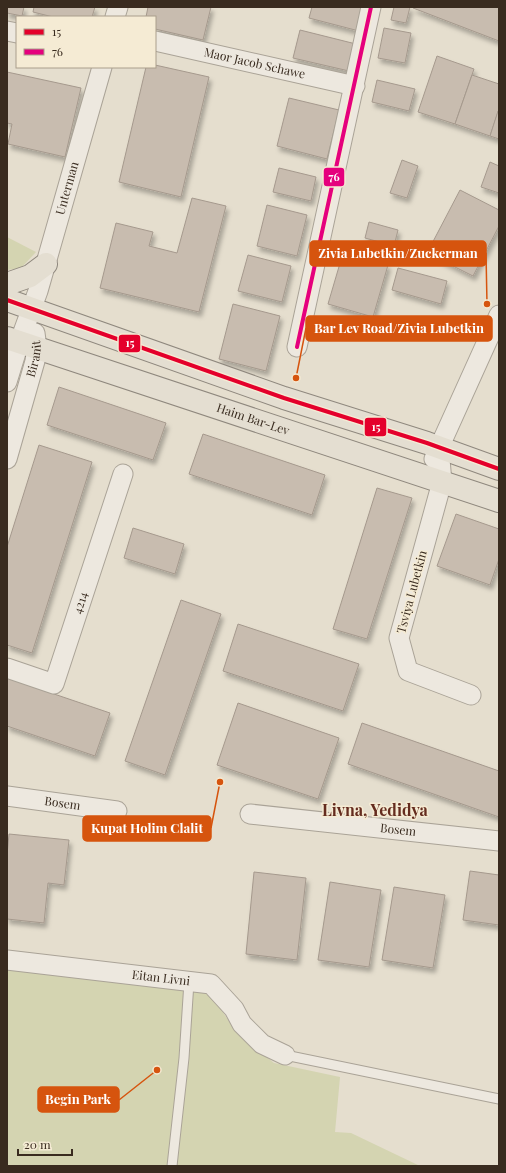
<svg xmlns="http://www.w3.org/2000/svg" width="506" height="1173" viewBox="0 0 506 1173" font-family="'Playfair Display',serif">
  <defs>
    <filter id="shadow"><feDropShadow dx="2.5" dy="4.5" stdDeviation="2" flood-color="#0004"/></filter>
  </defs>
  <rect width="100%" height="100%" fill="#e5dece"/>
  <g fill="#d4d4b1">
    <polygon points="7,237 36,252 21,268 7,270"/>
    <polygon points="7,967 209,991 236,1032 274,1063 340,1077 335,1132 351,1133 420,1166 7,1166"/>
  </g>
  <g fill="#c8bcaf" stroke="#a5998d" filter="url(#shadow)">
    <polygon points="7,7 24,7 22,16 7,13"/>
    <polygon points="34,7 95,7 92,17 53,17 33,12"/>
    <polygon points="148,7 211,7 203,40 155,29 155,17 146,17"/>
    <polygon points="312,7 361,7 359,31 309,18"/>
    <polygon points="394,7 410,7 406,23 391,20"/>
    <polygon points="414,7 499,7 499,41 413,8"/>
    <polygon points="384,28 411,33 405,63 378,58"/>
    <polygon points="300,30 356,44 349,71 293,58"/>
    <polygon points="437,56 474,69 455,124 418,112"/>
    <polygon points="155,65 209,77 181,197 119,182 146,67 155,67"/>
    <polygon points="7,72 81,88 65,157 8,144 12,124 7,123"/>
    <polygon points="472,75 499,84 499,109 490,136 455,124"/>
    <polygon points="377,80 415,89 409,111 372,102"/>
    <polygon points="289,98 339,110 327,159 277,146"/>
    <polygon points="498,111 499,111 499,139 490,136"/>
    <polygon points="402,160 418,166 407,198 390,193"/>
    <polygon points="490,162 499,166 499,193 481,187"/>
    <polygon points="279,168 316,177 311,201 273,192"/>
    <polygon points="460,190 499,210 499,226 473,276 427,253"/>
    <polygon points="192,198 226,206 199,312 100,288 116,223 153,232 149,246 177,253"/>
    <polygon points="267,205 307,215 297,256 257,246"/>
    <polygon points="369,222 398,230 394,246 365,238"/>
    <polygon points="343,253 388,265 373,317 328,304"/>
    <polygon points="248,255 291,266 282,302 238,291"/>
    <polygon points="398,268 447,281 441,304 392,290"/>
    <polygon points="233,304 280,316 266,371 219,359"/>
    <polygon points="59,387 166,423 153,460 47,425"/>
    <polygon points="203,434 325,475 312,515 189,474"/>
    <polygon points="39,445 92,462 32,653 7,645 7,547"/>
    <polygon points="377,488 412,498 367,639 333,629"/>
    <polygon points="456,514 499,529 499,559 490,585 437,566"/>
    <polygon points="133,528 184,544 175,574 124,558"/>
    <polygon points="181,600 221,614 165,775 125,761"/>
    <polygon points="238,624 359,664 343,711 223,671"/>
    <polygon points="7,678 110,713 95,756 7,726"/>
    <polygon points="238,703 339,738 318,799 217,765"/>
    <polygon points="362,723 499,771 499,817 348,764"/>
    <polygon points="9,834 69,840 64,885 48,883 44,923 7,919 7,855"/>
    <polygon points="470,871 499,875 499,925 463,920"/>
    <polygon points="254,872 306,878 297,960 246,954"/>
    <polygon points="330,882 381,890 369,967 318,960"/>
    <polygon points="394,887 445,895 433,968 382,960"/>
  </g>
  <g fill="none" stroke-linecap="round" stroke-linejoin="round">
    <defs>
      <g id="lane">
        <polyline points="285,1055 499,1099"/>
        <polyline points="172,1166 184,1058 189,982"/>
      </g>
      <g id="street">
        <polyline points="115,17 118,7"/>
        <polyline points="7,31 17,33"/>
        <path id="s1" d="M 155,41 L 355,86"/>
        <polyline points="297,347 371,7"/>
        <path id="s2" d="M 7,382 L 19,343 L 38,291 L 102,67"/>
        <polyline points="439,448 442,482 399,638 408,671 471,695"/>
        <path id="s3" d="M 7,459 L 35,361 L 37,348 L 35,333"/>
        <polyline points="434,459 499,315"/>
        <path id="s4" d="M 7,668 L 54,684 L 123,474"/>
        <path id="s5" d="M 7,796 L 117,811"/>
        <path id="s6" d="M 250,814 L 499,841"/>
        <path id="s7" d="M 7,960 L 211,984 L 234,1009 L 242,1024 L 262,1044 L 285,1055"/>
      </g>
      <g id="primary">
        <polyline points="7,284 30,276 46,264"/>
        <polyline points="7,300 284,398 427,443 499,469"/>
        <path id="s8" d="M 7,338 L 499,501"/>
      </g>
    </defs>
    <use href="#lane" stroke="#aaa397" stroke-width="11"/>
    <use href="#street" stroke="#aaa397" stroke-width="21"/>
    <use href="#primary" stroke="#8f887e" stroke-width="24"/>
    <use href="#lane" stroke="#ede8df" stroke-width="9"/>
    <use href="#street" stroke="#ede8df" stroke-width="19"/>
    <use href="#primary" stroke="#e4ded1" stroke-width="22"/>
    <defs>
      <polyline id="bus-1" points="7,300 284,398 427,443 499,469"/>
      <polyline id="bus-2" points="297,347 371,7"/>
    </defs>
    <use href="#bus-1" stroke="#f5ebd4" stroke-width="7"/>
    <use href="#bus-2" stroke="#f5ebd4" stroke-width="7"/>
    <use href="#bus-1" stroke="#e4002b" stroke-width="4"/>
    <use href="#bus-2" stroke="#e5007d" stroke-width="4"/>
  </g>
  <g text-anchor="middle" stroke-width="3" stroke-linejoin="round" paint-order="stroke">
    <g font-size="12" fill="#392b1f" stroke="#f5ebd4">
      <text dy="4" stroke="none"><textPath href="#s1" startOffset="102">Maor Jacob Schawe</textPath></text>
      <text dy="4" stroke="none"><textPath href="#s2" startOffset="203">Unterman</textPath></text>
      <text dy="4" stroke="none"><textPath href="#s3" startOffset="104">Biranit</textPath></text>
      <text dy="4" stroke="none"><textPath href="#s8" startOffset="259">Haim Bar-Lev</textPath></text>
      <text transform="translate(412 592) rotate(-75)" y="4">Tsviya Lubetkin</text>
      <text dy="4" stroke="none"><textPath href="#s4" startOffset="135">4214</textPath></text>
      <text dy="4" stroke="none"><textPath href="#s5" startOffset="56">Bosem</textPath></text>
      <text dy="4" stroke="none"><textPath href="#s6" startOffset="149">Bosem</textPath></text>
      <text dy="4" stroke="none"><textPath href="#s7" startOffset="155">Eitan Livni</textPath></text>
    </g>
    <g font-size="16" font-weight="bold" fill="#652c1f" stroke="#f5ebd4">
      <text x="375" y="816">Livna, Yedidya</text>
    </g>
  </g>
  <path fill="none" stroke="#d6540e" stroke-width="1.5" d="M487 304L486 253M296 378L306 328M220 782L211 828M157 1070L119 1100"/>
  <g fill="#d6540e" stroke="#f5ebd4" stroke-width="1.5">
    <circle cx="487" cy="304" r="4"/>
    <circle cx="296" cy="378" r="4"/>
    <circle cx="220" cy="782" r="4"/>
    <circle cx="157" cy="1070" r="4"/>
  </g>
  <g fill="#d6540e" stroke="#d6540e" stroke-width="1.5">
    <rect x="310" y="241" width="176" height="25" rx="4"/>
    <rect x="306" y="316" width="186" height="25" rx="4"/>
    <rect x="83" y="816" width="128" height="25" rx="4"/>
    <rect x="38" y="1087" width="81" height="25" rx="4"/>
  </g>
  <g font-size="13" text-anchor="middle" font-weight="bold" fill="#fff">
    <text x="398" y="258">Zivia Lubetkin/Zuckerman</text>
    <text x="399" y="333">Bar Lev Road/Zivia Lubetkin</text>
    <text x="147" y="833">Kupat Holim Clalit</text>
    <text x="78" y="1104">Begin Park</text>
  </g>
  <g stroke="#f5ebd4" stroke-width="1.5">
    <rect x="323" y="167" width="22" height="20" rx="4" fill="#e5007d"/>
    <rect x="118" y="334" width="23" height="19" rx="4" fill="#e4002b"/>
    <rect x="364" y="417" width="23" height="20" rx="4" fill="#e4002b"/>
  </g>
  <g font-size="11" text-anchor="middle" font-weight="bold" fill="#fff">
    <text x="334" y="181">76</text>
    <text x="130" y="347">15</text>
    <text x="376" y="431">15</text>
  </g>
  <rect width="506" height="1173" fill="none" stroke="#392b1f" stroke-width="16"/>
  <rect x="16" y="16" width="140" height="52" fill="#f5ebd4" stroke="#aa9e8c"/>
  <rect x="24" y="29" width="20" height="6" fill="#e4002b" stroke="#aa9e8c"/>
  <text x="52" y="36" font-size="12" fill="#392b1f">15</text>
  <rect x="24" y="49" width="20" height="6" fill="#e5007d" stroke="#aa9e8c"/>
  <text x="52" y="56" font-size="12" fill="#392b1f">76</text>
  <path d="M18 1149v6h54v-6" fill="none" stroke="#392b1f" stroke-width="2"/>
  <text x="24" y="1149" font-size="12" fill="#392b1f" stroke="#f5ebd4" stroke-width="3" paint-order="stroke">20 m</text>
</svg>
